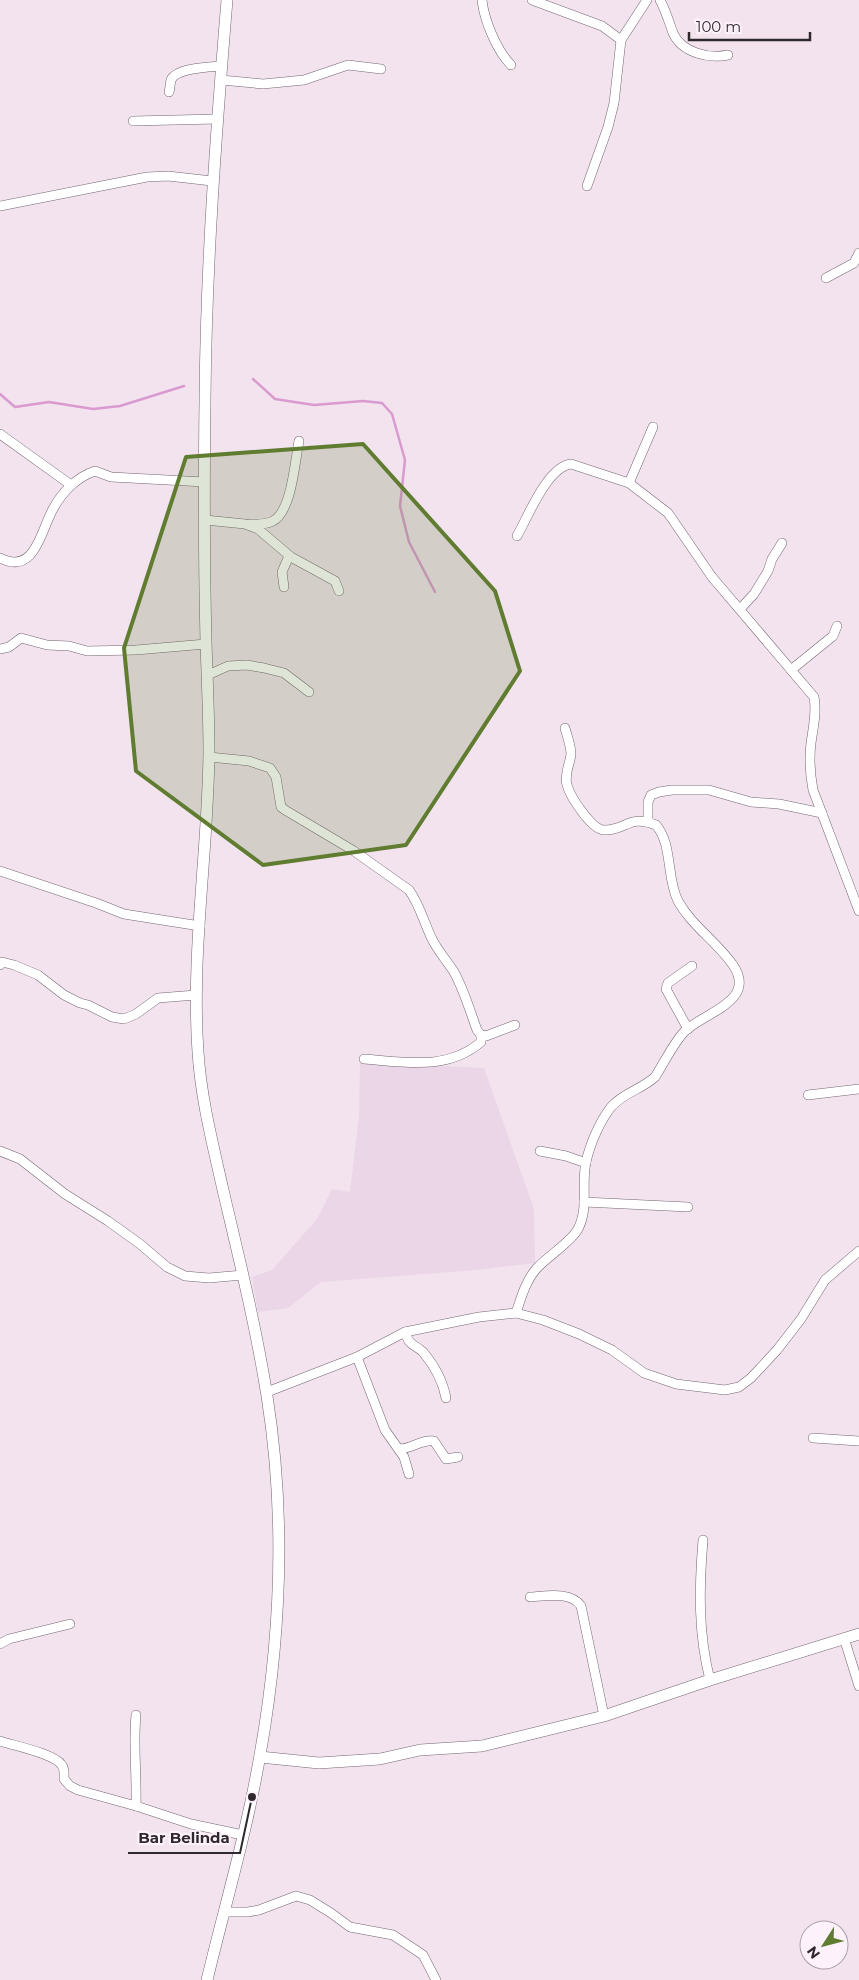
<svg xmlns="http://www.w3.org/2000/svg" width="859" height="1980" viewBox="0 0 859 1980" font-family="Montserrat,sans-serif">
  <rect width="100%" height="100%" fill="#f2e3ef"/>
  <polygon fill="#ebd6e7" points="360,1062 484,1068 534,1209 535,1263 477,1270 321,1282 288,1308 258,1312 252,1277 272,1270 317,1219 332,1189 350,1192 359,1116"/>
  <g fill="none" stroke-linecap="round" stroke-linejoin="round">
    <g stroke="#d99bcf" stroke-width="2.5">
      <polyline points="253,379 275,399 314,405 363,401 382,403 392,414 405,460 400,506 409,542 435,592"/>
      <polyline points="0,394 15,407 49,402 93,409 120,406 184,386"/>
    </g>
    <defs>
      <g id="street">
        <path d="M 482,0 C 484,20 497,51 511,65"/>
        <polyline points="532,0 602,26 621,40"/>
        <path d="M 660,0 C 666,11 669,22 673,33 C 682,53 709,59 728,55"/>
        <polyline points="221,80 263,84 304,80 348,65 381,69"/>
        <path d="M 169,92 C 170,89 170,84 171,80 C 176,68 210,67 222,66"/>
        <polyline points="133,121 217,119"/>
        <polyline points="587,186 608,127 614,103 621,40 647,0"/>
        <polyline points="0,206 147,177 168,176 212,181"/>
        <polyline points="826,278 854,263 859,253"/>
        <polyline points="0,434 71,485"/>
        <polyline points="629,483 653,427"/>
        <polyline points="205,520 245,524 258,529 291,557 335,581 339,591"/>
        <path d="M 250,524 C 258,524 266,525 273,521 C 292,511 295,460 299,441"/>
        <path d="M 517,536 C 528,517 547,467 571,464 L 629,483 L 668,513 L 712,577 L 814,697 C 817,712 813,728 811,743 C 809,759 810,774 813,790 L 859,911"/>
        <path d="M 0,558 C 35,576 41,530 53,509 C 62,492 77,477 95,471 L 111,477 L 205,482"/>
        <polyline points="284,587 282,572 289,556"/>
        <polyline points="740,609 754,594 768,571 772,559 782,543"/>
        <polyline points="0,649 9,647 21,638 47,645 69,646 87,651 136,650 206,644"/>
        <polyline points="791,670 833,636 837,626"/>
        <polyline points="208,675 228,666 247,665 264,668 284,673 309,692"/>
        <path d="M 209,757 L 249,761 L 270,768 L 276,777 L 281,807 L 285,810 L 354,851 L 409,890 C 420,905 424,923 432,939 C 438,951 447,961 454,972 C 464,990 470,1011 477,1030 L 481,1035 L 486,1036 L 515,1025"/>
        <polyline points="648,822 648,802 651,795 659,792 672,790 709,790 751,802 779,804 822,813"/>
        <polyline points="0,871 96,903 124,914 200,926"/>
        <polyline points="0,965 2,962 14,965 38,975 64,995 80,1003 88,1005 112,1017 124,1019 136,1014 158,998 196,995"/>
        <polyline points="688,1029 666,989 668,983 692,966"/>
        <path d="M 364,1059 C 405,1062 447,1071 481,1042 L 481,1035"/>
        <polyline points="808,1095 859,1089"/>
        <polyline points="0,1151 20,1159 65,1194 108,1221 140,1244 167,1267 185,1276 209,1278 243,1275"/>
        <polyline points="540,1151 566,1156 586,1163"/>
        <polyline points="584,1202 688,1207"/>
        <path d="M 516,1313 C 521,1298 526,1280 537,1268 C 547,1257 572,1241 578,1229 C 589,1208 581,1185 586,1162 C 590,1144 600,1121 611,1107 C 623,1093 642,1089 655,1077 C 664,1063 673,1044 684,1032 C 702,1013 758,1002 733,965 C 717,942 692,926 678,901 C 666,877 673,845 656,825 C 629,814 627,830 605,830 C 592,831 570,796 567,785 C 564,774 570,764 571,754 C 571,746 567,736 565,728"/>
        <path d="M 405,1332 C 410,1347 413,1343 423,1352 C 434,1365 443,1382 446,1398"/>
        <polyline points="357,1357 385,1430 404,1457 409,1474"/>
        <polyline points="267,1392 357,1357 405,1332 479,1317 516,1313 543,1320 579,1334 612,1350 644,1373 676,1384 725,1390 739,1387 751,1378 777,1350 801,1319 825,1280 859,1251"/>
        <polyline points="813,1438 859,1441"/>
        <path d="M 399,1449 C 411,1449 422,1439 434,1441 L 446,1459 L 458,1457"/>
        <path d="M 703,1540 C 699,1588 698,1633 710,1680"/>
        <path d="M 530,1597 C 546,1596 571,1591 581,1606 L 604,1716"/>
        <polyline points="844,1638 859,1686"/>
        <polyline points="0,1644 9,1639 70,1624"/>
        <path d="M 136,1715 C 133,1745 137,1775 136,1806"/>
        <path d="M 0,1741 C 15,1746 52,1753 61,1764 C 65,1768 64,1773 64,1779 L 70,1786 L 78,1790 L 136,1806 L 191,1824 L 243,1835"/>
        <polyline points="224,1912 248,1912 259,1910 296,1896 310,1900 331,1913 350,1927 393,1935 423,1955 436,1980"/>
      </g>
      <g id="secondary">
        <polyline points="260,1757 319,1763 380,1759 420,1750 482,1746 604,1716 710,1680 859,1634"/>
        <path d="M 207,1980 C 225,1905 247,1831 260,1755 C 281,1637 286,1516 267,1396 C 256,1327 239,1258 223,1190 C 213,1145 201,1099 198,1052 C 191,952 208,852 209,752 C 209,715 207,678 206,641 C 204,561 204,481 205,401 C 206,267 216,133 227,0"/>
      </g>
    </defs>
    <use href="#street" stroke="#736671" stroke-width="10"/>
    <use href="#secondary" stroke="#736671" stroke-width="12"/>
    <use href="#street" stroke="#fff" stroke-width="9"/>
    <use href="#secondary" stroke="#fff" stroke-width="11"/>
  </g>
  <path fill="#607c30" fill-opacity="0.2" stroke="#607c30" stroke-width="4" stroke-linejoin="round" d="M 363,444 L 495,591 L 520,671 L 406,845 L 263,865 L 136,771 L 124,648 L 186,457 Z"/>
  <path fill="none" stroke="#2f292e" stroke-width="2" d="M252 1797L240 1853H128"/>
  <circle fill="#2f292e" stroke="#fdf1fb" stroke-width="2" cx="252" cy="1797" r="5"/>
  <g font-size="15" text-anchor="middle" font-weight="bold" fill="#2f292e" stroke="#fdf1fb" stroke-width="4.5" stroke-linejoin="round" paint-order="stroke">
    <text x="184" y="1843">Bar Belinda</text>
  </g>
  <g transform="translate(824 1945) rotate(234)"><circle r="24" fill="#fdf1fb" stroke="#aba1a9"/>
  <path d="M0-4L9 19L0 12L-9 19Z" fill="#607c30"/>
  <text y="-8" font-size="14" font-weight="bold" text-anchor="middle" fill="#2f292e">N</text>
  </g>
  <path d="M689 32v8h121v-8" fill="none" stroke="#2f292e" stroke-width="2.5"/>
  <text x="696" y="32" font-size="15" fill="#2f292e" stroke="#fdf1fb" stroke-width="4" paint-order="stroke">100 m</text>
</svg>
